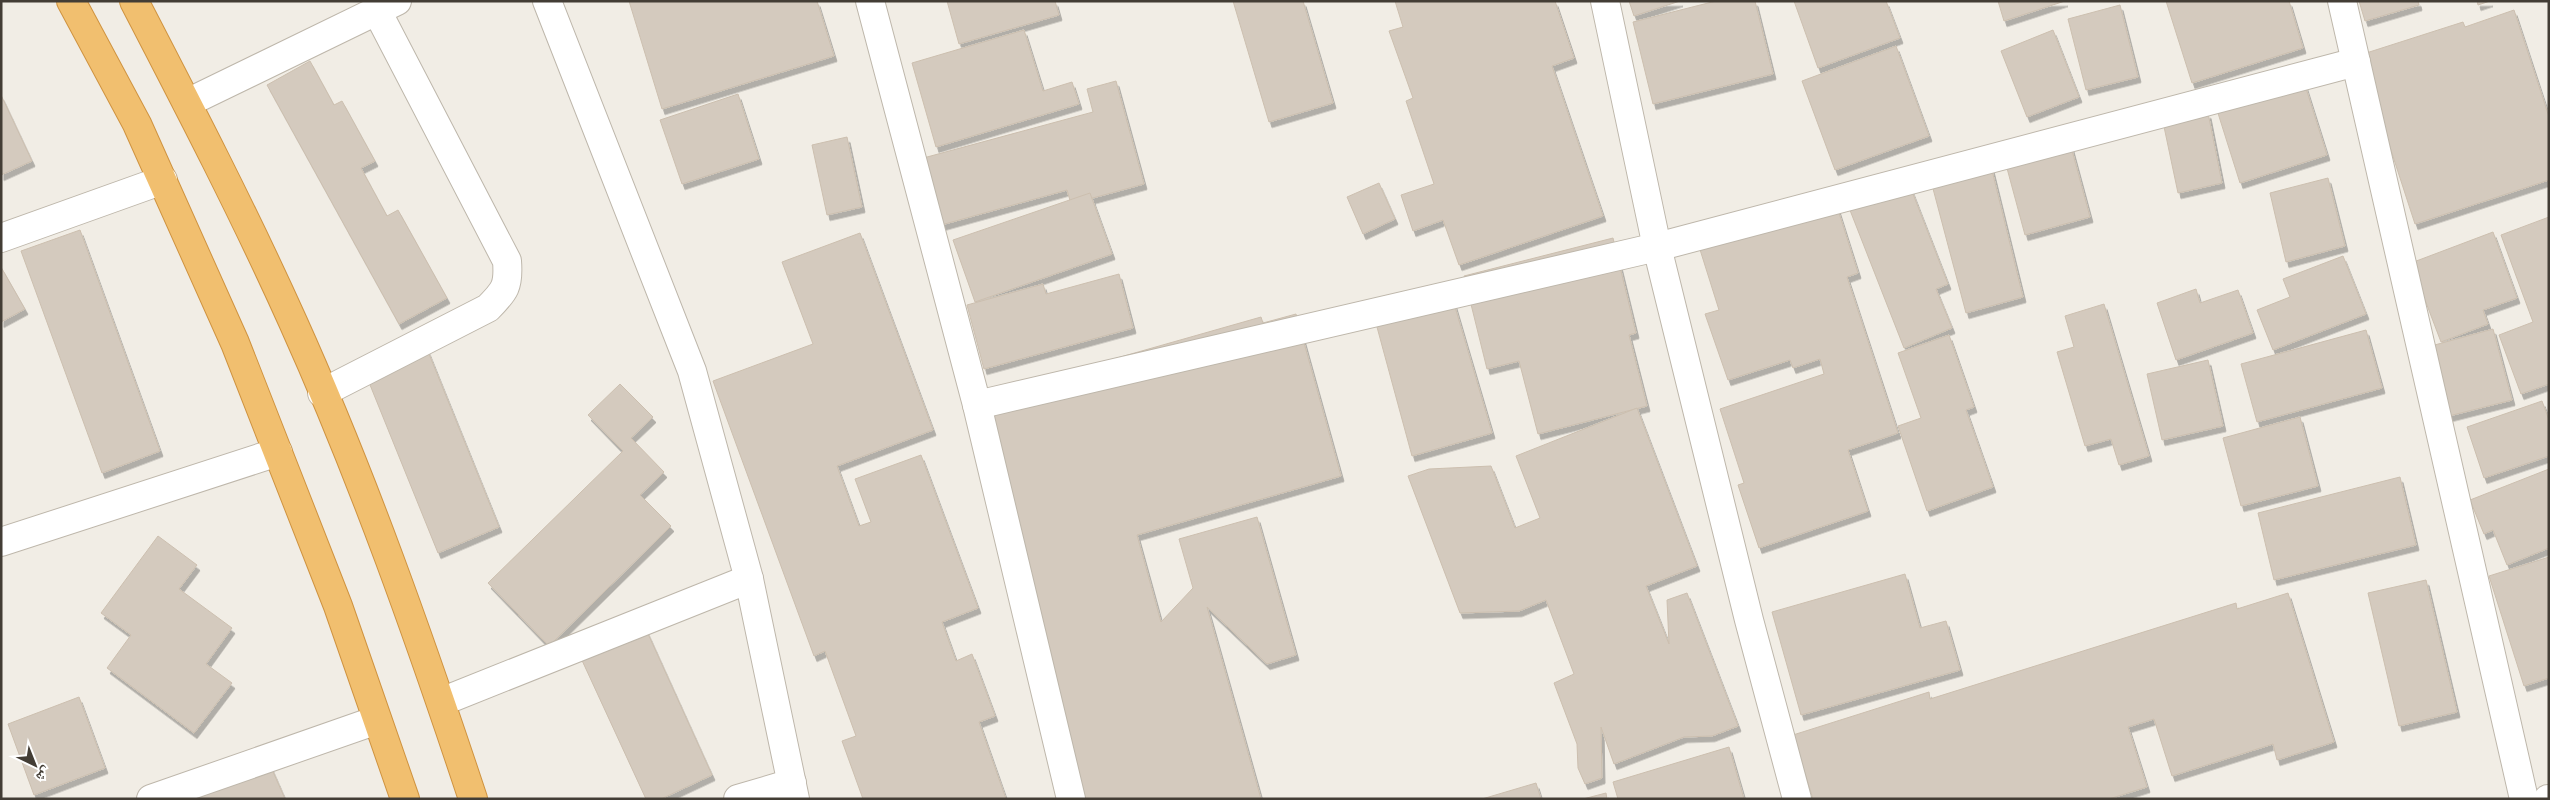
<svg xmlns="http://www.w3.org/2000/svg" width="2550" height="800" viewBox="0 0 2550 800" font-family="Manrope,'Noto Naskh Arabic',sans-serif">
  <defs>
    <filter id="shadow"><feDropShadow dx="3" dy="5.5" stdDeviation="0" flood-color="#0004"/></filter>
  </defs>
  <rect width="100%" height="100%" fill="#f1ede5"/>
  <g fill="#d4cabe" stroke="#ccbfaf" filter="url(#shadow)">
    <polygon points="629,1 817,1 834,56 662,109"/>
    <polygon points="947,1 1055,1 1059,15 959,44"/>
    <polygon points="1233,1 1303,1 1333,103 1269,122"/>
    <polygon points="1395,1 1555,1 1574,58 1552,66 1603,216 1459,265 1443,220 1413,231 1401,195 1434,184 1406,101 1413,98 1389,31 1403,27"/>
    <polygon points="1629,1 1680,1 1634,16"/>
    <polygon points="1716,1 1755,1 1773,74 1653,104 1633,22"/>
    <polygon points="1794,1 1886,1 1900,38 1818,68"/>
    <polygon points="1998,1 2065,1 2004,21"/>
    <polygon points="2166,1 2289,1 2303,48 2192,83"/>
    <polygon points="2359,1 2418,1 2419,5 2365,21"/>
    <polygon points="2477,1 2490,1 2478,5"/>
    <polygon points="2120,5 2138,77 2086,90 2068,19"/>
    <polygon points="2514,10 2549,117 2549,180 2415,224 2360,55 2463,22 2465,27"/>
    <polygon points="1024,30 1043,91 1072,82 1079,104 936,147 912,63"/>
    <polygon points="2053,30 2079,97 2027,117 2001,51"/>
    <polygon points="1896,46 1929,136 1835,170 1802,81"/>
    <polygon points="310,61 334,105 342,101 375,161 361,168 387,216 398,210 447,298 399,324 267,85"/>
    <polygon points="1116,81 1144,184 1071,204 1067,190 934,227 916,160 1093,112 1087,89"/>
    <polygon points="2304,82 2327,155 2240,183 2217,110"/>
    <polygon points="738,94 759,159 682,184 660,120"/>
    <polygon points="1,95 32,161 1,175"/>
    <polygon points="2208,113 2222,183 2178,193 2163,122"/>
    <polygon points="2066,128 2090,217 2025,235 2001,146"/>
    <polygon points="847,137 862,207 827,215 812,145"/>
    <polygon points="1987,150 2023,297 1966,313 1927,166"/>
    <polygon points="1906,176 1948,284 1936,289 1952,328 1904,348 1846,200"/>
    <polygon points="2328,178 2345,246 2286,262 2270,193"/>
    <polygon points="1379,183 1395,219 1363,234 1347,197"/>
    <polygon points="1090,193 1112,254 975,302 953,240"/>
    <polygon points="1833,194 1858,273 1847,277 1898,433 1848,450 1868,511 1759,548 1738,485 1744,483 1720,409 1824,374 1820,359 1793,368 1790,360 1728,380 1705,314 1719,310 1697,240"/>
    <polygon points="2549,217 2549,384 2521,394 2499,335 2533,322 2501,235"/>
    <polygon points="80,230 160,451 102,473 21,251"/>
    <polygon points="2493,232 2517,298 2483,310 2488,324 2441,342 2411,263"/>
    <polygon points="860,233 933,430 837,466 859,526 871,522 855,479 921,455 978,608 942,622 956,661 972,654 995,716 979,722 1006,799 863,799 842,741 856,736 825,651 814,656 713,381 813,344 782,262"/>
    <polygon points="1613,238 1636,333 1629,335 1647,406 1538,434 1519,361 1487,369 1464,276"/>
    <polygon points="2343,256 2366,314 2273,350 2257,310 2290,297 2283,279"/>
    <polygon points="1,267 25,309 1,322"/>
    <polygon points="1119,274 1133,328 984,369 967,305 1043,284 1046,294"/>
    <polygon points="1448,283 1492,433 1412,456 1371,305"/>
    <polygon points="2196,289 2200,303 2238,290 2253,333 2176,360 2157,303"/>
    <polygon points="2104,304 2149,456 2119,465 2111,439 2085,446 2057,352 2074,347 2065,316"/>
    <polygon points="1296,314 1341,476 1137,535 1161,622 1193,588 1179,539 1257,517 1296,655 1267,664 1207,607 1261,799 1085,799 973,399 1261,317 1263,323"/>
    <polygon points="2493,329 2512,400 2449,416 2431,346"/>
    <polygon points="2366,330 2382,388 2257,422 2241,364"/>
    <polygon points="1949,335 1974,407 1966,410 1993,487 1927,511 1898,426 1921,418 1898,353"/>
    <polygon points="427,349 499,527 438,553 366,375"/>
    <polygon points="2208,360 2223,426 2162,440 2147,374"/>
    <polygon points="620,384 653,417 631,438 664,472 640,495 671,526 549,646 488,583 623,451 588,415"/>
    <polygon points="2542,401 2549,420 2549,456 2484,478 2467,427"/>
    <polygon points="1637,408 1697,566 1646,586 1669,644 1667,600 1687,593 1738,726 1712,736 1684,737 1614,764 1601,727 1602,778 1585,784 1578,768 1577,744 1554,683 1574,674 1546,600 1519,611 1460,613 1408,476 1429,469 1491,466 1515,528 1540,518 1516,456"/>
    <polygon points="2300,417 2318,486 2241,506 2223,438"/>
    <polygon points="2549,469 2549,548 2507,565 2493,530 2484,534 2470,500"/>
    <polygon points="2400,477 2416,545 2274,580 2258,513"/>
    <polygon points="158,536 197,565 179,589 232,628 206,664 232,683 194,733 107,668 131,635 101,613"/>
    <polygon points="2549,557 2549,678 2524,686 2489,576"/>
    <polygon points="1905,574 1920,628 1946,621 1960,670 1801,715 1772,612"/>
    <polygon points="2426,580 2457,712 2399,726 2368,593"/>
    <polygon points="2288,593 2334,742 2277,760 2273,744 2172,776 2154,719 2128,727 2147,787 2109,799 1813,799 1793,735 1929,692 1930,699 2236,603 2237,609"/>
    <polygon points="639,614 712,775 661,799 646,799 574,643"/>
    <polygon points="79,697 105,768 34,795 8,724"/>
    <polygon points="1729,747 1744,799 1618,799 1613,782"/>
    <polygon points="263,749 285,799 151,799"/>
    <polygon points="1536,783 1541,799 1482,799"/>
    <polygon points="1606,793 1607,799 1583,799"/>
  </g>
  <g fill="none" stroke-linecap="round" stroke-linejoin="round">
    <defs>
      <g id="minor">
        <polyline points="547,1 692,371 749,579 795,799"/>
        <polyline points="870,1 977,405 1071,799"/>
        <polyline points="1605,1 1657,247 1749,620 1797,799"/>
        <polyline points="2342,1 2524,799"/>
        <polyline points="187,103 397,1"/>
        <polyline points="1,238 163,180"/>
        <path d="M 322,393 L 488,308 C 505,291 509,286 507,261 L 377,11"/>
        <polyline points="977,405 1657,247 2356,62"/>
        <polyline points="1,542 278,452"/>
        <polyline points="441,702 749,579"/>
        <polyline points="151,799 377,720"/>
        <polyline points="738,799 792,783"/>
        <polyline points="2548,799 2549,799"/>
      </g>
      <g id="highway">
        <polyline points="71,1 137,124 235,343 338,606 405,799"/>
        <path d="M 134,1 C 189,107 244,213 293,322 C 362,475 420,639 473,799"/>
      </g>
    </defs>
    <use href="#minor" stroke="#beb7ab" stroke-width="30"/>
    <use href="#highway" stroke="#cf9340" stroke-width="30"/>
    <use href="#minor" stroke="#fff" stroke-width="28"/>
    <use href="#highway" stroke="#f1bf6f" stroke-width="28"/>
  </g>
  <rect width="2550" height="800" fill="none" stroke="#433d35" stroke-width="5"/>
  <g transform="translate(35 765) rotate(137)" stroke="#ffffff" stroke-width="4" paint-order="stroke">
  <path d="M0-4L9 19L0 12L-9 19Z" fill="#433d35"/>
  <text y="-8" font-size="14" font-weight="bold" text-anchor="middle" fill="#433d35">ش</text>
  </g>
</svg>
